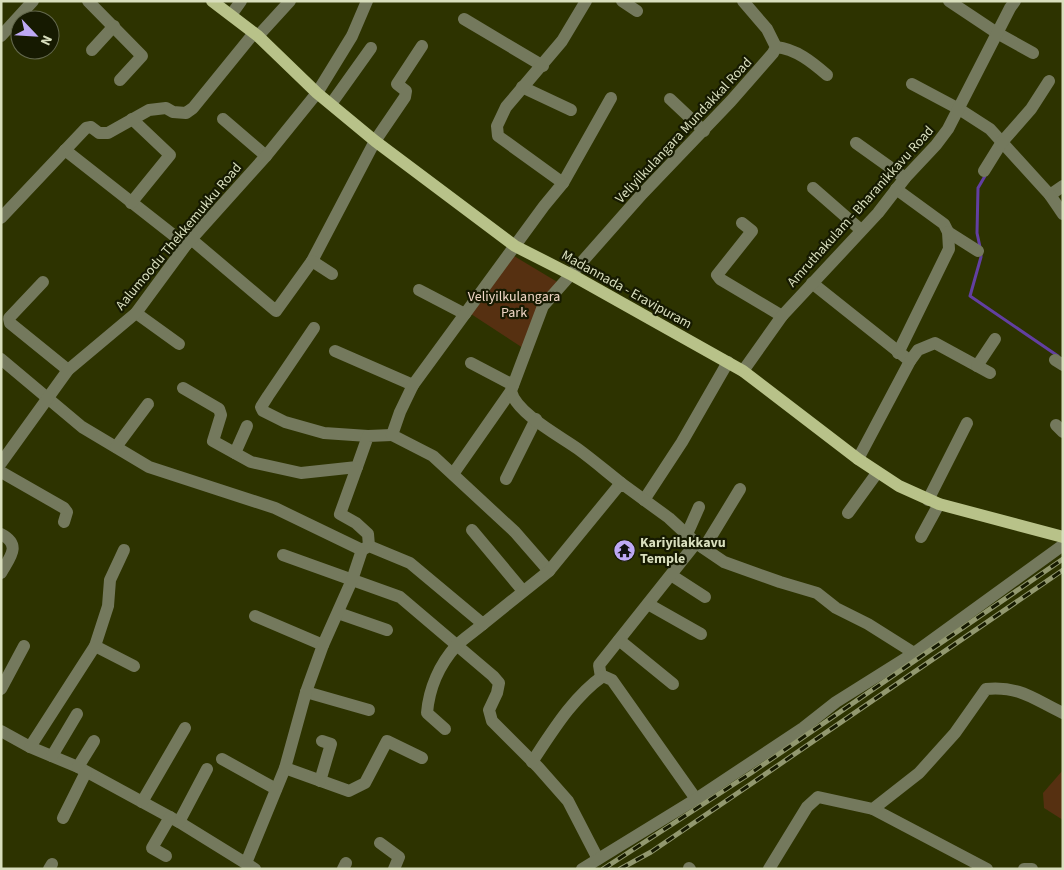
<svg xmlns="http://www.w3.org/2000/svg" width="1064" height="870" viewBox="0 0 1064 870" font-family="'Source Sans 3',sans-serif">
  <rect width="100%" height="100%" fill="#2d3300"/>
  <g fill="#563011">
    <polygon points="514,256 559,283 523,348 471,314"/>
    <polygon points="1063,770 1063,820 1044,808 1043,793"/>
  </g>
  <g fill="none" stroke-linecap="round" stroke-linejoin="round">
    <g stroke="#623fa1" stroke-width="3">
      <polyline points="980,247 977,233 978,188 985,176"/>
      <polyline points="981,253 981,257 970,296 1058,356"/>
    </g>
    <g stroke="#74795d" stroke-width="12">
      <polyline points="88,1 142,56 120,80"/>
      <polyline points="622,1 637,11"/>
      <polyline points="949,1 997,33 1033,53"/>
      <polyline points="231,15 241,1"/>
      <polyline points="464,19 543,66"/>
      <polyline points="1,36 33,1"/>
      <polyline points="258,36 290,1"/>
      <path d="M 776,47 C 796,49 812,62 827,75"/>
      <polyline points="92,50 114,26"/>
      <polyline points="912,84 959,109 990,129 1050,195 1063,186"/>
      <polyline points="522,87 571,110"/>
      <polyline points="670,99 704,131"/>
      <polyline points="331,104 371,48"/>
      <polyline points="223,119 266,156"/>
      <polyline points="856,143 905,178"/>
      <polyline points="65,150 186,245"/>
      <polyline points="984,171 1002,142 1031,109 1049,81"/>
      <polyline points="563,183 611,98"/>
      <polyline points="813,188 861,230"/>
      <polyline points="896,189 944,224 948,232 949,249 898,353"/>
      <polyline points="1050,195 1063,214"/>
      <polyline points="131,203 170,155 132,119"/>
      <polyline points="1,218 86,128 91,127 99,133 108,133 149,110 166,108 173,112 186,113 193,108 254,33"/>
      <polyline points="742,223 752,231 717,275 720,279 782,316"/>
      <polyline points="948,232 978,251"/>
      <polyline points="191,239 276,311 312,261 375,141 405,97 406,91 397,84 422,46"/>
      <polyline points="312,261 332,274"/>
      <polyline points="43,282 9,318 10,323 68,370"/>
      <polyline points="812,283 910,361 858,459"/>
      <polyline points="419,290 465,314"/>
      <polyline points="136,313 179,344"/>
      <polyline points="314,328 268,396 261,407 263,411 285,422 324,433 368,436"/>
      <polyline points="335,351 413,385"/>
      <polyline points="1,359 82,427 149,467 275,508 362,550"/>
      <polyline points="1055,360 1063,365"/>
      <polyline points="910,361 918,350 935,343 990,373"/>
      <polyline points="471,363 513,385"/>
      <polyline points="977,366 995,339"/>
      <polyline points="743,371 782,316 878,213 905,178 936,145 948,129 1010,8 1015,1"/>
      <polyline points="183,388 219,409 221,415 213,441 251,462 301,473 357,467 368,436 392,435"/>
      <polyline points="1056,425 1063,432"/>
      <polyline points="116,447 148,404"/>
      <polyline points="235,453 247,426"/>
      <polyline points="1,463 68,370 136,313 186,245 266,156 317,93 352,36 367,1"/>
      <polyline points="357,467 340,514 356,523 368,534 369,546"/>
      <polyline points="1,472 64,508 67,512 64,522"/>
      <polyline points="453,474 511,391"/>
      <polyline points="506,479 536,419"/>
      <path d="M 621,483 C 607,472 593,460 578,449 C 560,436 516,413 511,391 L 543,306 L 642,194 L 731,101 L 773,53 L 776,47 L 767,29 L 743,1"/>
      <polyline points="644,500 682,442 728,362"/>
      <polyline points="928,500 967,423"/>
      <polyline points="848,513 877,473"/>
      <polyline points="472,530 523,591"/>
      <path d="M 1,534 C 22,545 10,557 1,573"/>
      <polyline points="687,534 699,507"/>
      <polyline points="921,537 939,504"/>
      <polyline points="704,548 740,489"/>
      <polyline points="283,555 400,597 493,676 499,683 497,693 489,710 492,721 538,767 568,801 598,859"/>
      <polyline points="549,571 515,532 433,456 392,435 400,412 413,385 544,206 563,183 498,136 497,126 506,107 562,41 586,1"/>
      <polyline points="671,575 705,597"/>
      <polyline points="648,604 701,634"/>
      <polyline points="338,613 387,630"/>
      <polyline points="255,616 323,645"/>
      <polyline points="619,640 673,684"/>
      <polyline points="95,646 134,666"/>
      <polyline points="601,677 599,665 696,543"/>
      <polyline points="1,689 24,646"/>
      <polyline points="306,692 369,710"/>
      <path d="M 445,729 L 427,713 C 429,688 440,664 456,646 C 464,638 475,631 483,624"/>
      <polyline points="1,731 30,747 78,767 179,822 255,869"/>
      <polyline points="30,747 95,646 108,606 110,580 124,550"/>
      <polyline points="52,756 77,714"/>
      <polyline points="222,759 276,789"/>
      <path d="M 532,762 C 552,732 573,697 603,676 L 612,680 L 696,799"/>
      <polyline points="78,767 94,741"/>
      <polyline points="285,768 349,791 365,783 387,741 422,758"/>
      <polyline points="320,781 331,744 322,741"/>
      <polyline points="142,802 185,728"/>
      <polyline points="873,809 987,869"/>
      <polyline points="63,818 86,772"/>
      <polyline points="179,822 207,769"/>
      <polyline points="380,843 399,857 394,869"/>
      <polyline points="166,856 152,848 170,817"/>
      <polyline points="246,863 285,768 306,692 323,645 352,580 362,550 369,546 410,563 483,624 549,571 621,483 669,518 696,543 724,562 780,582 817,593 836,608 868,624 914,653"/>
      <polyline points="689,868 690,869"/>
      <polyline points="49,869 52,864"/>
      <polyline points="343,869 346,863"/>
      <polyline points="582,869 696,799 803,728 836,702 914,653 1063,545"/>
      <path d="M 769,869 L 807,807 L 818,797 L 873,809 L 919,773 L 955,733 L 986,689 C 1021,686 1033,699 1063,713"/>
      <polyline points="1024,869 1032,869"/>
    </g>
    <polyline stroke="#b8c289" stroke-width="12" points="212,1 258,36 317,93 375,141 515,246 572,275 743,371 858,459 899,486 939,504 1063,537"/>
    <defs>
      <g id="rail">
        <polyline points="603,869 751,773 1063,559"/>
        <polyline points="620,869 651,852 748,786 1063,570"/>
      </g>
    </defs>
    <use href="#rail" stroke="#92986f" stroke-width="5"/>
    <use href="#rail" stroke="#161a01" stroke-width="3" stroke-dasharray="9" stroke-linecap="butt"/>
  </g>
  <defs>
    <symbol id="temple-disc" viewBox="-11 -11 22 22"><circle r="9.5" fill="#bea9f5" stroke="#161a01"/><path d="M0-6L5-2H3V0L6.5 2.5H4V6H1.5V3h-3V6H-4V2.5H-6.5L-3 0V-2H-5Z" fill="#111"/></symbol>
  </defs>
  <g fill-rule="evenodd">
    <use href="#temple-disc" x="612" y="538" width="25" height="25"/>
  </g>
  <g text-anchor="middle" stroke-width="4.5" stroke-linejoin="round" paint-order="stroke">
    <g font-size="14" fill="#d9dfbe" stroke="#161a01">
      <text transform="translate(683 130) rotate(-47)" y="5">Veliyilkulangara Mundakkal Road</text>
      <text transform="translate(860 206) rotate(-48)" y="5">Amruthakulam - Bharanikkavu Road</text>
      <text transform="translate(178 236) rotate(-50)" y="5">Aalumoodu Thekkemukku Road</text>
      <text transform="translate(627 289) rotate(29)" y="5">Madannada - Eravipuram</text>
    </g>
    <g font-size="14" fill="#efd6c5" stroke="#161a01">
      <text x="514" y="301">Veliyilkulangara<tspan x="514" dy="16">Park</tspan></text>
    </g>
    <g font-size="14" font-weight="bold" fill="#d9dfbe" stroke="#161a01" text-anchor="start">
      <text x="640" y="547">Kariyilakkavu<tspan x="640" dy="16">Temple</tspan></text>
    </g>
  </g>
  <rect width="1064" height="870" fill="none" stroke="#d9dfbe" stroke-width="5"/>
  <g transform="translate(35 35) rotate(115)"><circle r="24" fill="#161a01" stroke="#64694d"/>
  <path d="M0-4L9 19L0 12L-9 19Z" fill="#bea9f5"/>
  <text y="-8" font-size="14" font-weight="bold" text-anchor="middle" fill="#d9dfbe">N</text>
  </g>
</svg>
